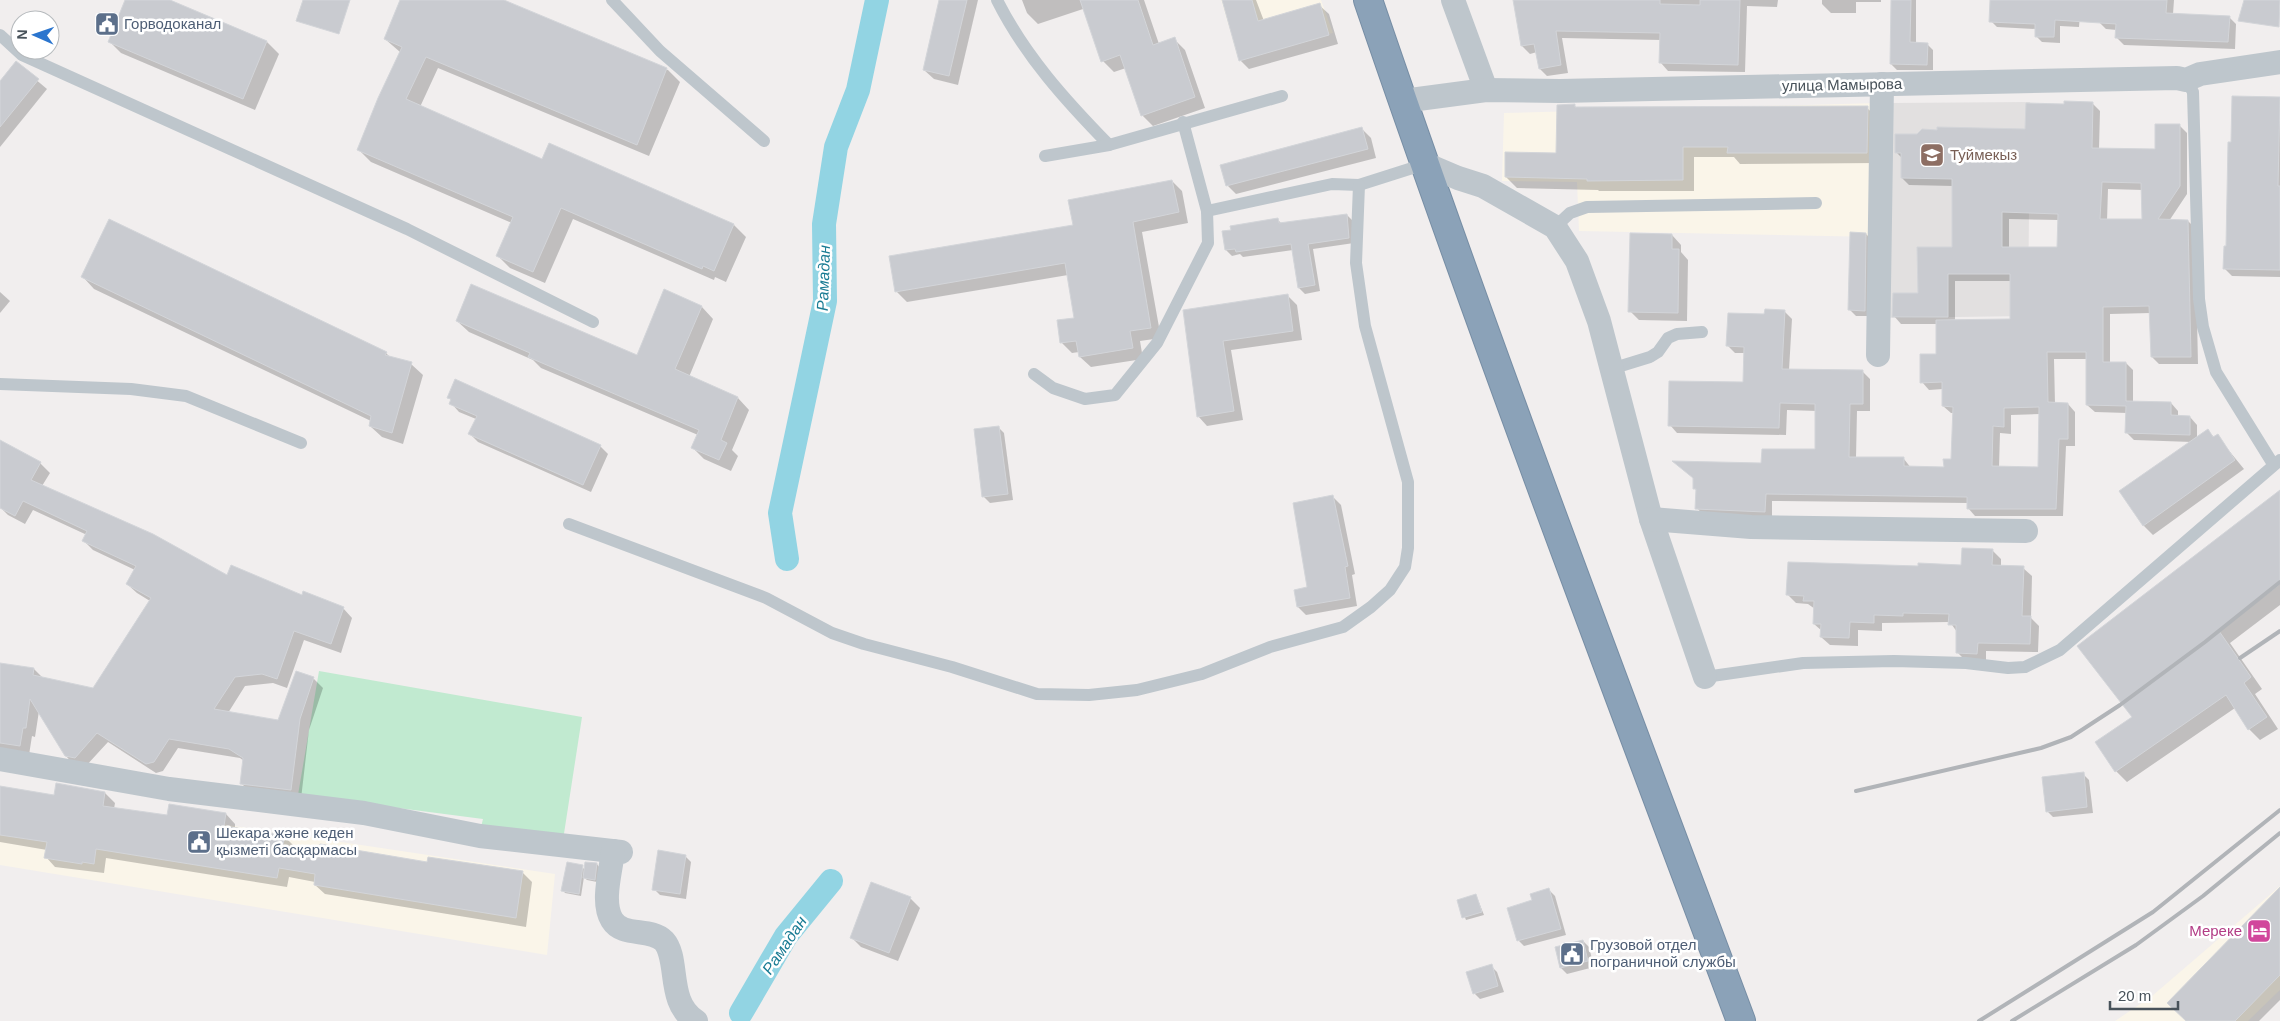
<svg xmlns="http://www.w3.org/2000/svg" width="2280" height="1021" viewBox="0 0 2280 1021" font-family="Arial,sans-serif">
  <rect width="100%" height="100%" fill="#f1eeee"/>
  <g fill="#faf5e9">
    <polygon points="1221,0 1321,0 1333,33 1237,55"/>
    <polygon points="1878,103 1876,237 1579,231 1577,182 1502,181 1504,113"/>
    <polygon points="0,791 555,874 547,955 0,865"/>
    <polygon points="2280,886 2280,990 2248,1021 2115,1021 2152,996"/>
  </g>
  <polygon fill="#e2e0e0" points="2030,102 2028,316 1883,318 1890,103"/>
  <polygon fill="#c1ead0" points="319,671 582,717 563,840 481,827 483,819 298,795"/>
  <g fill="#0003" fill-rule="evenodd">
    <polygon points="126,0 167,0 267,42 279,54 255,110 121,53 109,41"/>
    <polygon points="402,0 501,0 668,70 680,82 649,156 438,68 420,107 543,160 550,145 734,225 746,237 726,282 715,277 714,280 573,219 545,283 510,268 498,256 512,223 371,162 359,150 400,52 385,39"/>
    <polygon points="940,0 978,0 958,85 934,79 924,70"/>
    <polygon points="1022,0 1144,0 1159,44 1174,39 1185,50 1205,108 1153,126 1142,115 1126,68 1114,72 1103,61 1083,9 1038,24 1027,13"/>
    <polygon points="1227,0 1256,0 1264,21 1319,5 1329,14 1338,44 1249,69 1240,60"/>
    <polygon points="1514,0 1778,0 1777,7 1747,6 1745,72 1668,71 1661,63 1661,40 1562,38 1568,73 1547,76 1540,69 1537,52 1530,54 1522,46"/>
    <polygon points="1822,0 1881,0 1881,2 1856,2 1856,13 1831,13 1822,4"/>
    <polygon points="1892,0 1916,0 1916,44 1927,44 1933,50 1933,70 1897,70 1891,64"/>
    <polygon points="1991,0 2081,0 2079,27 2060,26 2060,43 2042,42 2036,36 2036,29 1997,27 1991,21"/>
    <polygon points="2103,0 2174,0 2173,14 2229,17 2236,24 2235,49 2124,45 2116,37 2117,30 2106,29 2099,22"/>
    <polygon points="16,63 47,89 0,147 0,83"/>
    <polygon points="2233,98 2280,98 2280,277 2232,276 2224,268 2228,248"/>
    <path d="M 2092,103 L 2100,111 L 2099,149 L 2157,150 L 2179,125 L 2187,133 L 2187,194 L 2169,221 L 2188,221 L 2195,228 L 2198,364 L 2159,364 L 2152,357 L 2151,313 L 2110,314 L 2110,363 L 2126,363 L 2133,370 L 2133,402 L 2171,403 L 2178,411 L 2178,417 L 2190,417 L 2197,425 L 2197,439 L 2208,431 L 2215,438 L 2217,436 L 2244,469 L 2153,535 L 2144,526 L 2121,492 L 2192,442 L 2134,440 L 2127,433 L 2127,413 L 2095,412 L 2087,405 L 2088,359 L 2054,359 L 2055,404 L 2068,404 L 2075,412 L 2075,446 L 2066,446 L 2063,516 L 1975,516 L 1968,508 L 1968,503 L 1772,501 L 1772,519 L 1704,516 L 1697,508 L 1697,491 L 1694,488 L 1694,478 L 1816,451 L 1817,411 L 1787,410 L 1786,435 L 1677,433 L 1670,425 L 1744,383 L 1745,353 L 1735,353 L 1727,345 L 1766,316 L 1784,311 L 1792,319 L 1789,370 L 1863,372 L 1870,379 L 1870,411 L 1857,411 L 1856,458 L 1904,459 L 1911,468 L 1945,468 L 1952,460 L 1954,413 L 1951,413 L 1943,406 L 1943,389 L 1929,390 L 1922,382 L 1937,355 L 1937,324 L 1901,324 L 1894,316 L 1919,294 L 1953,249 L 1953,186 L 1909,185 L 1902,178 L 1902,158 L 1896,152 L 2027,130 L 2065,105 ZM 2108,189 L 2143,190 L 2143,221 L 2107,221 ZM 2009,219 L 2059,220 L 2058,249 L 2009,249 ZM 1955,281 L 2011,281 L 2011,321 L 1955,321 ZM 2040,414 L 2039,468 L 1999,468 L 2000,433 L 2011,434 L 2011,415 Z"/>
    <polygon points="1575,106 1577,108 1867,108 1879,119 1878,163 1740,164 1734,157 1694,157 1694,191 1599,191 1598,190 1517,188 1506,177 1557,154"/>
    <polygon points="1362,129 1371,138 1376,158 1236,194 1227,185"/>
    <polygon points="1172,181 1182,191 1188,223 1142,232 1161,338 1140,341 1143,359 1091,367 1080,357 1079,352 1072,353 1062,343 1075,319 1068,275 907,302 896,291 1075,226"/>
    <polygon points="1347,215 1353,221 1354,243 1313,249 1320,291 1305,294 1299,288 1293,250 1243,257 1240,254 1232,256 1226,250 1232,231 1278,220 1282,224"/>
    <polygon points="1866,234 1872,240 1870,316 1856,316 1850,310"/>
    <polygon points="1672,235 1681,245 1681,252 1688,260 1687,321 1639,320 1630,311"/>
    <polygon points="83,277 386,353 391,358 411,364 423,375 403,444 382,437 370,426 371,421 94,289"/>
    <polygon points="664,291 702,307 713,319 689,377 738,398 749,410 732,450 738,456 731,471 704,459 692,447 698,435 541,368 533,360 469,332 457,321 638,356"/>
    <polygon points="0,292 10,301 0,313"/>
    <polygon points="1288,296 1297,305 1302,340 1231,350 1243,420 1207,426 1198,416 1185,311"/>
    <polygon points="448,397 600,446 608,454 591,492 478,442 470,434 476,419 459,412 451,403 452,401"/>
    <polygon points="998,427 1004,433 1013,500 990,503 984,497 975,430"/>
    <polygon points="0,442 40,463 50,473 42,486 227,577 343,608 352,618 341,653 304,640 287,688 273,683 245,686 228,713 279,721 296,672 314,679 323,688 309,730 301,799 251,793 241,783 244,761 240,758 178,748 163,771 156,773 108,742 85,767 75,766 66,756 39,711 35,737 32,736 29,755 0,750 0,664 34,669 43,678 94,690 150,601 137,593 127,584 135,570 93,550 84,541 87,535 33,510 25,524 8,515 0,507"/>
    <polygon points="2280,491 2280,605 2230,643 2262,689 2255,694 2278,729 2260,740 2249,729 2235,708 2127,782 2116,771 2134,717"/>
    <polygon points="1333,497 1341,505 1355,574 1352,575 1357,606 1306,615 1298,607 1308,588"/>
    <polygon points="1992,550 2001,559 2001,567 2023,568 2032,576 2031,618 2039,626 2038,652 1986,651 1986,662 1966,661 1957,652 1957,632 1950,622 1882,623 1882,631 1858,630 1858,646 1830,645 1821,637 1822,631 1814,624 1815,609 1808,604 1796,603 1788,595 1919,567 1962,566"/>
    <polygon points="2083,774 2089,780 2093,813 2053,817 2047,811"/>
    <polygon points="0,788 55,797 105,793 115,803 114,809 168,817 226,814 235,824 235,829 284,836 294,846 293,852 319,857 522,872 532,882 526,927 325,894 315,885 315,882 289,877 287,887 106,858 104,873 55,867 46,857 47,850 0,842"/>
    <polygon points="685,856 691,862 686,899 660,895 654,889"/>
    <polygon points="568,863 585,869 597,864 599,867 597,882 587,880 584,877 581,896 565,893 563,890"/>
    <polygon points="2280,889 2280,1000 2259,1021 2187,1021"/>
    <polygon points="1549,890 1555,896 1566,935 1524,946 1518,940 1534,901"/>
    <polygon points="1476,895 1484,915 1466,920 1458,900"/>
    <polygon points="910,898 920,908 898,961 861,947 852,938"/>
    <polygon points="1583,941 1589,947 1594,967 1567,974 1561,968"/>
    <polygon points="1491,966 1497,972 1504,992 1480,999 1474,993"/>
  </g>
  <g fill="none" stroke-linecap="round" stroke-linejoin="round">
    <g stroke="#92d4e3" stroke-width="24">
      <polyline points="787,559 780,513 825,301 824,224 836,147 858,90 877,0"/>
      <polyline points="741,1013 786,936 831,881"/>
    </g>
  </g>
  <g fill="#c9cbd0" stroke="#d3d5d9" fill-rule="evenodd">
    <polygon points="125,0 170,0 267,41 243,99 108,42"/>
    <polygon points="303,0 350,0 339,34 296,21"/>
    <polygon points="400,0 504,0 667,68 637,145 426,57 406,99 542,159 549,143 734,224 714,271 703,266 702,269 561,208 533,272 496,256 513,217 357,150 378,98 402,47 384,39"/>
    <polygon points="939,0 967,0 949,76 923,70"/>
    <polygon points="1080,0 1138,0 1153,45 1175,37 1195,97 1141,116 1120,55 1101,62"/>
    <polygon points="1222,0 1252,0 1258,21 1320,3 1329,35 1239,61"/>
    <polygon points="1513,0 1660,0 1660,4 1700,5 1700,0 1740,0 1738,65 1659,63 1660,33 1556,31 1561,65 1539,69 1534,44 1521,46"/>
    <polygon points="1891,0 1911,0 1910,42 1928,43 1927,65 1890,64"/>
    <polygon points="1990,0 2167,0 2166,13 2230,16 2228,42 2115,38 2116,24 2055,20 2054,37 2035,37 2035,24 1989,22"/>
    <polygon points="2244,0 2280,0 2279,27 2238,21"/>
    <polygon points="16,61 39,79 0,127 0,81"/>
    <polygon points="2232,96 2280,97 2278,186 2280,186 2280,270 2223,269 2224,246 2226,246 2228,142 2231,142"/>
    <path d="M 2064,101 L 2093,102 L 2092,148 L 2155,149 L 2155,124 L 2180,124 L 2180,186 L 2158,219 L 2188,220 L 2191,357 L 2151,357 L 2149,306 L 2103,307 L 2103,362 L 2126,362 L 2126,401 L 2171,402 L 2171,415 L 2190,416 L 2190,435 L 2125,433 L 2126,406 L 2086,405 L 2086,352 L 2047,352 L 2048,402 L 2068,403 L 2068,439 L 2059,439 L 2056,509 L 1967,509 L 1967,497 L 1766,494 L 1765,512 L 1695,509 L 1696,489 L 1693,489 L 1693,478 L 1672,461 L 1761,463 L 1762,449 L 1815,449 L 1815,404 L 1780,403 L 1779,428 L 1668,426 L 1669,381 L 1743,382 L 1744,347 L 1726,346 L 1728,313 L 1764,314 L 1765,309 L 1785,310 L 1782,369 L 1863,370 L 1863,404 L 1850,404 L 1849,457 L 1904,457 L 1904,466 L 1944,467 L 1943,459 L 1951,459 L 1953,407 L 1942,406 L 1942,382 L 1920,383 L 1920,354 L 1936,354 L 1936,320 L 2010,319 L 2010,274 L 1948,274 L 1948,317 L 1892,317 L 1893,293 L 1918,293 L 1917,247 L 1952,247 L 1952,179 L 1901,178 L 1901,153 L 1895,153 L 1895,134 L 1917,134 L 1922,129 L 1937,130 L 1937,127 L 2025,129 L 2026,103 L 2064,104 ZM 2102,182 L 2141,183 L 2142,219 L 2100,219 ZM 2002,212 L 2058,214 L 2057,247 L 2002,247 ZM 2039,407 L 2038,467 L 1992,466 L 1993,426 L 2004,427 L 2004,408 Z"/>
    <polygon points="1575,104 1575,107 1868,106 1867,153 1727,153 1728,147 1683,147 1683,180 1587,181 1587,179 1505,177 1505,152 1556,153 1557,105"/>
    <polygon points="1362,127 1368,149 1226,186 1220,165"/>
    <polygon points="1172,180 1179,212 1133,222 1151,328 1130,331 1133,348 1079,357 1076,341 1060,343 1057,320 1074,318 1065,263 895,292 889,256 1073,225 1068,200"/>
    <polygon points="1347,214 1349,238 1308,244 1315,285 1298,288 1291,244 1236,252 1235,249 1225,250 1222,231 1231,230 1230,226 1278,218 1279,223"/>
    <polygon points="109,219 387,352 385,355 412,362 392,433 369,426 371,416 81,277"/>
    <polygon points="1850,232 1866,233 1865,311 1848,310"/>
    <polygon points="1630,233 1672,234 1672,249 1679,249 1678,313 1628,312"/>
    <polygon points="471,284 637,355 664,289 702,306 675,369 738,397 721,440 727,443 719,460 691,448 699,430 528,357 530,353 456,321"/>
    <polygon points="1288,294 1293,331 1223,341 1234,411 1197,417 1183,310"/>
    <polygon points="455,379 601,445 583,485 468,434 477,416 449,404 451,399 447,398"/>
    <polygon points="999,426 1008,494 982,497 974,429"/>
    <polygon points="2208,429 2213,437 2218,434 2235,460 2143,526 2119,491"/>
    <polygon points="0,440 41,462 31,480 153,534 227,575 231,565 302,595 303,591 344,607 331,644 294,631 277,679 262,674 235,677 214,709 278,720 296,671 314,677 300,719 291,790 240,784 243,758 229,749 169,739 154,762 146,764 97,733 75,758 65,756 30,699 26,728 23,728 20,746 0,743 0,663 34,668 33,675 93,688 151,598 126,584 136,566 82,541 87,531 23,501 15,516 0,508"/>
    <polygon points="2280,490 2280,584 2219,631 2251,677 2244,683 2267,717 2248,730 2226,695 2115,772 2095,742 2132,717 2077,646"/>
    <polygon points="1333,495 1348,566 1345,567 1350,598 1297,607 1294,590 1307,587 1293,503"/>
    <polygon points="1962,548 1993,549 1992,565 2024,566 2022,616 2031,616 2030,644 1978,643 1977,654 1956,653 1956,625 1948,625 1949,614 1903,613 1903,616 1874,615 1874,623 1850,622 1849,638 1820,637 1821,624 1813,624 1814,601 1803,601 1804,596 1786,595 1788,562 1918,566 1918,563 1961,565"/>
    <polygon points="2084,772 2087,807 2046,812 2042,777"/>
    <polygon points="56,783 105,792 103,806 167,815 169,804 226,813 224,826 285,835 282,849 318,856 320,844 427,862 428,857 523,871 516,918 314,885 315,874 279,868 277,878 96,849 94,864 82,862 82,864 44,858 47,842 0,835 0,786 54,795"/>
    <polygon points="658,850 686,855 680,894 652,890"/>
    <polygon points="567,862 583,865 579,894 561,891"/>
    <polygon points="585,862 597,863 595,880 583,878"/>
    <polygon points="871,882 911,897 889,953 850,938"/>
    <polygon points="2280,887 2280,975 2235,1021 2186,1021 2167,1003"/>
    <polygon points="1549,888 1561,929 1517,941 1507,908 1532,900 1530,894"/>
    <polygon points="1476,894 1482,912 1462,918 1457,900"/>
    <polygon points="1583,940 1588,961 1560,968 1555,947"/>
    <polygon points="1492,964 1498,986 1473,994 1466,972"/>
  </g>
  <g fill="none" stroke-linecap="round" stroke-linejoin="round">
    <defs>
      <path id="highway" d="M 1368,0 C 1485,343 1614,682 1741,1021"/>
    </defs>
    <use href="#highway" stroke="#768da4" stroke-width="30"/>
    <g stroke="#bec6cc" stroke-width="12">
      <polyline points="612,0 660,51 764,141"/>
      <path d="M 997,0 C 1025,56 1066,101 1109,145"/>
      <polyline points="0,35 22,55 407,229 593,322"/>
      <polyline points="2186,80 2193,92 2199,299 2203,327 2216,372 2273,464"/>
      <polyline points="1045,156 1109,145 1282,96"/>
      <polyline points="1207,211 1332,184 1359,185 1425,164"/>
      <polyline points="1555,227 1570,213 1587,207 1816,203"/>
      <polyline points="1611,369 1650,357 1658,352 1668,338 1677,334 1702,332"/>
      <polyline points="1034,374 1053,388 1085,399 1115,395 1157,343 1208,243 1207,211 1183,122"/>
      <polyline points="0,384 131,389 186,396 301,443"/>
      <polyline points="569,524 766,598 832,633 864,644 952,667 1037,694 1089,695 1137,690 1202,674 1270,647 1343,627 1371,607 1390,590 1405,567 1408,548 1408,482 1365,326 1356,263 1359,185"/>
      <polyline points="1705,677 1803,663 1894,661 1966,663 2008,668 2025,667 2060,650 2280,460"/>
    </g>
    <g stroke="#bec6cc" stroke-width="24">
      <polyline points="1453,0 1486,90"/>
      <polyline points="1403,101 1486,90 1560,91 2177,78 2186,80 2200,74 2280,62"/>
      <polyline points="1425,164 1458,178 1483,186 1555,227 1577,261 1599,321 1651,519 1705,677"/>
      <polyline points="1878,355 1882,84"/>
      <polyline points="1651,519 1751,527 2026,531"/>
      <polyline points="0,759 169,789 364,813 480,836 621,852"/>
      <path d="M 613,851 C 611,871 601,902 612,920 C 623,938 650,927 664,941 C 680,959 666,1003 696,1021"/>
    </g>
    <use href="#highway" stroke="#8ba2b8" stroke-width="28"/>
    <g stroke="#b1b4b8" stroke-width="4">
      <polyline points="2240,658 2280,631"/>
      <polyline points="1856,791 2041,748 2071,737 2120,705 2205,642 2280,582"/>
      <polyline points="1979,1021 2153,912 2280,810"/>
      <polyline points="2012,1021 2136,945 2203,896 2280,833"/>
    </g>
  </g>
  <defs>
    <symbol id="civic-square" viewBox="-11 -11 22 22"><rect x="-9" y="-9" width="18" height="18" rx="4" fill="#5c6f8a" stroke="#fff"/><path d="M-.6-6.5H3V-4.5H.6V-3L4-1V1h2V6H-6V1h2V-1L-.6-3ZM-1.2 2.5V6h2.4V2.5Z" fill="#fff"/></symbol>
    <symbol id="school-square" viewBox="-11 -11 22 22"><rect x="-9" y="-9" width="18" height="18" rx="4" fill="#8d6e63" stroke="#fff"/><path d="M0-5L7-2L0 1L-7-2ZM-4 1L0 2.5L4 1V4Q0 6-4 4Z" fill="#fff"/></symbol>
    <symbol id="hotel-square" viewBox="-11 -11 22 22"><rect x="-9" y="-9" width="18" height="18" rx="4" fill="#d1479c" stroke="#fff"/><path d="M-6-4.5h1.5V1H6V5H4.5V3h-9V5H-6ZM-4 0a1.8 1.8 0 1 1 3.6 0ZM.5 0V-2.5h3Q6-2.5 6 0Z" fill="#fff"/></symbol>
  </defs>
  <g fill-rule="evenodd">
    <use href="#civic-square" x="93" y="10" width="28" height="28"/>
    <use href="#school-square" x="1918" y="141" width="28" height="28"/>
    <use href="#civic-square" x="185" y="828" width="28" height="28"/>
    <use href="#hotel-square" x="2245" y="917" width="28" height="28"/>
    <use href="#civic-square" x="1558" y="940" width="28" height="28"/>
  </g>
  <g text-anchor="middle" stroke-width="5" stroke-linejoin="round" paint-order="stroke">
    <g font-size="15" fill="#4e5e75" stroke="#fff" text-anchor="start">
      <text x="124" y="29">Горводоканал</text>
      <text x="216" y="838">Шекара және кеден<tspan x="216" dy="17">қызметі басқармасы</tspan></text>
      <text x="1590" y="950">Грузовой отдел<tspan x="1590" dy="17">пограничной службы</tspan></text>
    </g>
    <g font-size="15" fill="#48525a" stroke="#fff">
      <text transform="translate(1842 85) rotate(-1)" y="5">улица Мамырова</text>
    </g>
    <g font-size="15" fill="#785e54" stroke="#fff" text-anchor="start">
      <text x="1950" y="160">Туймекыз</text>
    </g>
    <g font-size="15" fill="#b23c85" stroke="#fff" text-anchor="end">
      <text x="2242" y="936">Мереке</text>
    </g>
    <g font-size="16" font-style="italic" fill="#1a7c94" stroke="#fff">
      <text transform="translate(823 278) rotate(-88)" y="6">Рамадан</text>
      <text transform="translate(784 945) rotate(-56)" y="6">Рамадан</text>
    </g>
  </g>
  <g transform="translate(35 35) rotate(272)"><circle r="24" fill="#ffffff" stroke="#b6babd"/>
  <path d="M0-4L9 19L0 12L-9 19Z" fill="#2b75ce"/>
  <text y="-8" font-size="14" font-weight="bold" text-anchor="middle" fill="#48525a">N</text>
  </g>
  <path d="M2110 1001v8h68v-8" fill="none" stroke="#48525a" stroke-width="2.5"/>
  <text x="2118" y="1001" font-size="15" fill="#48525a" stroke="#ffffff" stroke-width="4" paint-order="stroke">20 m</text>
</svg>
